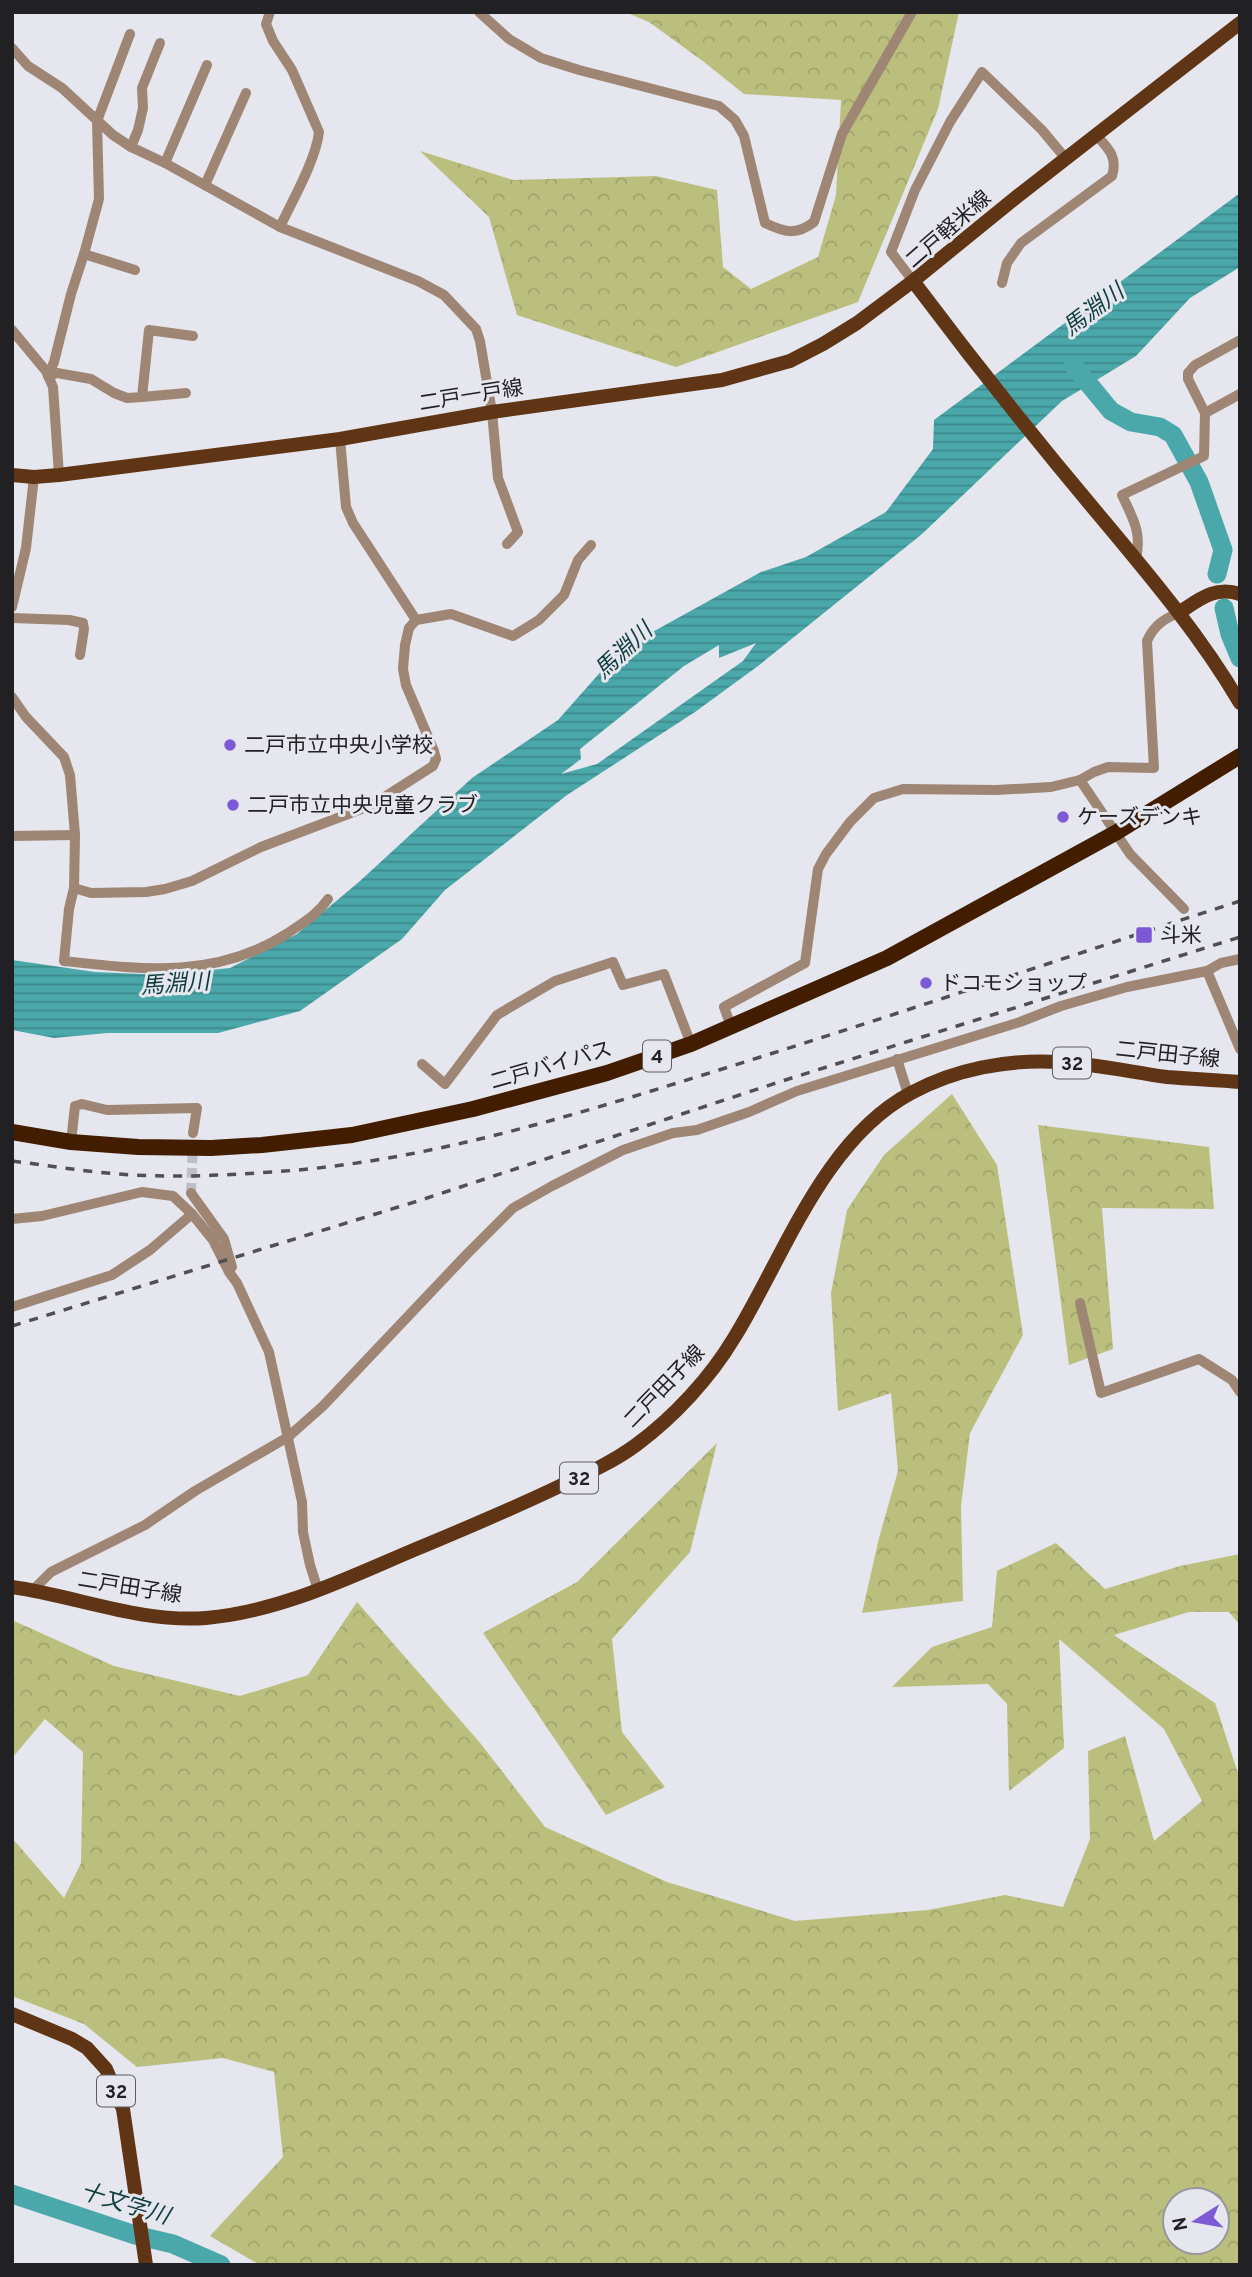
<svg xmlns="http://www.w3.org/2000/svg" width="1252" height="2277" viewBox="0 0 1252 2277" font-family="Overpass,'Noto Sans JP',sans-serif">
  <defs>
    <pattern id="forest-crowns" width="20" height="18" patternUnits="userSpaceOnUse" patternTransform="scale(1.75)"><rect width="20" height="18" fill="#bbbf7e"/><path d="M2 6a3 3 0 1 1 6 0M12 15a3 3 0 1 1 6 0" fill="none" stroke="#a0a46d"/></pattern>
    <pattern id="water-rules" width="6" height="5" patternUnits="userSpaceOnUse" patternTransform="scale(1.75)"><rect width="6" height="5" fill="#4aa8aa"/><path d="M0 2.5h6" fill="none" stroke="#3d888a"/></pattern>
  </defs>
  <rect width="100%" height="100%" fill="#e5e6ee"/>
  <g fill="url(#forest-crowns)" fill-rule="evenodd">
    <polygon points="625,12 959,12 938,109 858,302 676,367 517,315 489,217 420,151 513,180 656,176 717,190 723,267 751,289 818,257 836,195 841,100 744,94 704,62 649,22"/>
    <polygon points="952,1094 997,1165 1023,1335 970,1433 961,1506 963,1601 862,1613 879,1538 898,1471 891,1393 838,1411 831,1293 847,1210 884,1155"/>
    <polygon points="1038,1125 1209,1147 1214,1209 1102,1208 1113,1349 1069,1365"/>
    <polygon points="717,1443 690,1552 612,1639 622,1732 665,1787 606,1815 483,1633 577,1582"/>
    <path d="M 1056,1543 L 1105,1589 L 1180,1566 L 1240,1554 L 1240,1625 L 1229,1612 L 1189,1612 L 1114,1635 L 1215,1703 L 1240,1779 L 1240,2265 L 260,2265 L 210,2236 L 283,2157 L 274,2072 L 223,2058 L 137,2067 L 84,2024 L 12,1996 L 12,1838 L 64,1898 L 81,1863 L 83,1752 L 45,1719 L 13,1757 L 12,1620 L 114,1666 L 240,1696 L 308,1675 L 357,1602 L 481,1744 L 545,1827 L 667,1882 L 795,1921 L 928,1910 L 1005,1895 L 1063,1907 L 1090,1839 L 1088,1751 L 1125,1736 L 1154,1841 L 1202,1801 L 1164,1729 L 1059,1639 L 1064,1748 L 1009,1791 L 1007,1704 L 988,1684 L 892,1687 L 932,1647 L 992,1627 L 997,1571 ZM 1217,2200 L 1217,2242 L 1175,2242 L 1175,2200 Z"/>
  </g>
  <path fill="url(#water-rules)" fill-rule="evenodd" d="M 1240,193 L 1240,267 L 1190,298 L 1136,356 L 1062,401 L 922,534 L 758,666 L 695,712 L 567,795 L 445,890 L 402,939 L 300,1011 L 218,1033 L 107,1033 L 54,1038 L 12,1030 L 12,960 L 95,972 L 165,975 L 230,968 L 297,934 L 360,881 L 472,778 L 558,720 L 620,650 L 761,572 L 806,557 L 886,512 L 933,449 L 934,420 ZM 756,643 L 743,661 L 597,764 L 561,774 L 581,759 L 580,749 L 684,666 L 719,645 L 719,658 Z"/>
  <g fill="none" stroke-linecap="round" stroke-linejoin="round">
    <g stroke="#4aa8aa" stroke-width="19">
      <polyline points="1073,365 1111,411 1131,422 1160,427 1173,435 1199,482 1223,550 1217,574"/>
      <polyline points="1224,608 1230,634 1240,658"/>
      <polyline points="12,2194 135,2235 173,2244 221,2265"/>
    </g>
    <polyline stroke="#bebfc6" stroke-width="10" stroke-dasharray="10 5" stroke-linecap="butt" points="191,1193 193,1144"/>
    <g stroke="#9e8574" stroke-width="10">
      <path d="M 270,12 L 266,24 L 273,41 L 292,70 L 319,132 C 316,160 292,201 280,227"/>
      <path d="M 479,12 L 509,39 L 541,58 L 579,70 L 719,106 L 735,120 L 744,136 L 765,223 C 784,232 796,236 814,222 L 842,134 L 912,12"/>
      <polyline points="12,48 28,66 62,88 113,135 131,147 165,163 280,227 418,281 444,295 476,329 480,341 492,412 498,478 518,532 507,544"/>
      <polyline points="131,147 138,130 143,108 142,88 160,43"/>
      <polyline points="165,163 207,65"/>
      <polyline points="205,185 246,93"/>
      <polyline points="84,254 135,270"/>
      <polyline points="913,281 891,252 915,190 950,122 982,72 1042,130 1066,159"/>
      <path d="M 1002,283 L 1007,263 L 1021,243 L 1112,176 C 1118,157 1108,148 1096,135"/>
      <polyline points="12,330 46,371 53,387 59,475"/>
      <polyline points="48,376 54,362 71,294 84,254 99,199 97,121 130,34"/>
      <polyline points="48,376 57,373 91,379 114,393 127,398 142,397 149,330 193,336"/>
      <polyline points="142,397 186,393"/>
      <polyline points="1205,413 1240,394"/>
      <polyline points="340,439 346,507 353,523 416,620"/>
      <path d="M 1136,559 C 1142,532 1133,519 1122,495 L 1204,456 L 1205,413 L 1188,379 L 1188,373 L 1195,365 L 1240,340"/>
      <polyline points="12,607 26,548 34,477"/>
      <polyline points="12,618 69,620 83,623 84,629 80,655"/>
      <polyline points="12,697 26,717 64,757 70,775 75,835 74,888 91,893 146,892 165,889 192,881 261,847 372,805 433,766 436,759 434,751 406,685 403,669 405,645 409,628 416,620 451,614 513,636 539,620 564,595 578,560 591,545"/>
      <polyline points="1080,780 1130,854 1184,909"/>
      <polyline points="12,836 75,835"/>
      <path d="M 74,888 L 69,909 L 64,961 C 144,970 217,979 288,933 C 304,922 317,915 328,899"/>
      <polyline points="1207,971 1240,1049"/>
      <path d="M 731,1026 L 724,1007 L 805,963 L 818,869 L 826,854 L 850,822 L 874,798 L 903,789 L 996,790 L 1051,787 L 1080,780 L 1094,772 L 1108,767 L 1154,768 L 1147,641 C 1154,625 1164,619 1180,612"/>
      <polyline points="897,1059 908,1094"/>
      <polyline points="422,1064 445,1084 497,1015 555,981 613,962 623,985 664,974 691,1044"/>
      <polyline points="71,1142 75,1106 82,1104 107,1110 197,1108 193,1133"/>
      <polyline points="191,1193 224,1239 232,1267"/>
      <polyline points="12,1219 42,1216 142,1192 173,1196 192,1214 213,1240 229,1272 237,1283 269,1352 302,1502 303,1532 310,1565 318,1590"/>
      <polyline points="1080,1303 1101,1393 1199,1359 1232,1380 1240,1392"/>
      <polyline points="12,1307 112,1275 150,1250 192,1214"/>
      <polyline points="33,1590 51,1572 145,1525 195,1491 288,1437 323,1406 467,1254 513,1208 552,1186 623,1150 673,1133 697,1130 749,1112 797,1091 1020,1022 1061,1006 1127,987 1207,971 1221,963 1240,959"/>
    </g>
    <g stroke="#5f3515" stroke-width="14">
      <path d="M 913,281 C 973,361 1035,439 1099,515 C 1150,576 1200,635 1240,703"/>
      <polyline points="12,475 34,477 59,475 340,439 492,412 722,380 790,361 823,344 857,323 913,281 1019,195 1240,23"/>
      <path d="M 1180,612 C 1200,599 1215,586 1240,594"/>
      <path d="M 12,1587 C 76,1596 140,1623 206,1618 C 287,1611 359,1572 433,1542 C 476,1524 518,1506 560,1486 C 586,1474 613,1462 636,1445 C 674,1417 710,1378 734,1338 C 784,1257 823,1140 911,1093 C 955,1069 1008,1059 1059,1062 C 1095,1064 1131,1072 1167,1077 C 1191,1079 1216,1080 1240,1082"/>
      <polyline points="12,2014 72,2039 87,2048 106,2069 123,2109 146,2265"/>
    </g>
    <polyline stroke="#421d00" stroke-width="16" points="12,1132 71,1142 138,1147 211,1148 262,1145 352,1135 473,1109 607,1073 691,1044 887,958 1117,832 1240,756"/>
    <g stroke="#505054" stroke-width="3.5" stroke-dasharray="9 9" stroke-linecap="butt">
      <path d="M 12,1161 C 44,1165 75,1170 107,1173 C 170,1179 235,1175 298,1170 C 442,1157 581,1113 719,1070 C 893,1016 1066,957 1240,901"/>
      <polyline points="12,1326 421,1200 779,1082 1240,937"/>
    </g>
  </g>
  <g fill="#7d5ad5" stroke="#e5e6ee" stroke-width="2.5">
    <circle cx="230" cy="745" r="7"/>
    <circle cx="233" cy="805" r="7"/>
    <circle cx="1063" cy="817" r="7"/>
    <rect x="1135" y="926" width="18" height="18" rx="3.5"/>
    <circle cx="926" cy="983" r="7"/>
  </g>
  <g text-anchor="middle" stroke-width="6" stroke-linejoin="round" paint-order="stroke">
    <g fill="#e5e6ee" stroke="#5c5c61" stroke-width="2">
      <rect x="643" y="1040.5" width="28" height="31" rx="5"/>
      <rect x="1053" y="1047.5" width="38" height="31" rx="5"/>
      <rect x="560" y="1462.5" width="38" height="31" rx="5"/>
      <rect x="97" y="2075.5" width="38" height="31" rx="5"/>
    </g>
    <g font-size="19" font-weight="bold" fill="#212124">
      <text x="657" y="1063">4</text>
      <text x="1072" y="1070">32</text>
      <text x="579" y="1485">32</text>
      <text x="116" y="2098">32</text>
    </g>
    <g font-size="21" fill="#212124" stroke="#e5e6ee">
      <text transform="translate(948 229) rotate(-41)" y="7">二戸軽米線</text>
      <text transform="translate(471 395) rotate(-9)" y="7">二戸一戸線</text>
      <text transform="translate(1168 1054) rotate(6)" y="7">二戸田子線</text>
      <text transform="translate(551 1065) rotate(-16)" y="7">二戸バイパス</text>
      <text transform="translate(664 1386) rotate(-46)" y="7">二戸田子線</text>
      <text transform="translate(130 1587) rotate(9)" y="7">二戸田子線</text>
    </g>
    <g font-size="21" fill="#212124" stroke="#e5e6ee" text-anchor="start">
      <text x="244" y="752">二戸市立中央小学校</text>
      <text x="247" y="812">二戸市立中央児童クラブ</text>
      <text x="1077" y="824">ケーズデンキ</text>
      <text x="1160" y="942">斗米</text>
      <text x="940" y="990">ドコモショップ</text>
    </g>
    <g font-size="23" font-style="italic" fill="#103d3e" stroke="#e5e6ee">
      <text transform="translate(1093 309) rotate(-37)" y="8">馬淵川</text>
      <text transform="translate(623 650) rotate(-43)" y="8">馬淵川</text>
      <text transform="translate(175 983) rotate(-4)" y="8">馬淵川</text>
      <text transform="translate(125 2203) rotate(17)" y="8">十文字川</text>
    </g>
  </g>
  <rect width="1252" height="2277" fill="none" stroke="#212124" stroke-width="28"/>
  <g transform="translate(1196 2221) rotate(259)"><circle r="33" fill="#e5e6ee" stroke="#97979d" stroke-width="2"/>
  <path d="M0-5L12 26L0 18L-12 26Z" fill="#7d5ad5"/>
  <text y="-10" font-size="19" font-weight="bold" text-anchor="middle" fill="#212124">N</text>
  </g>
</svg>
